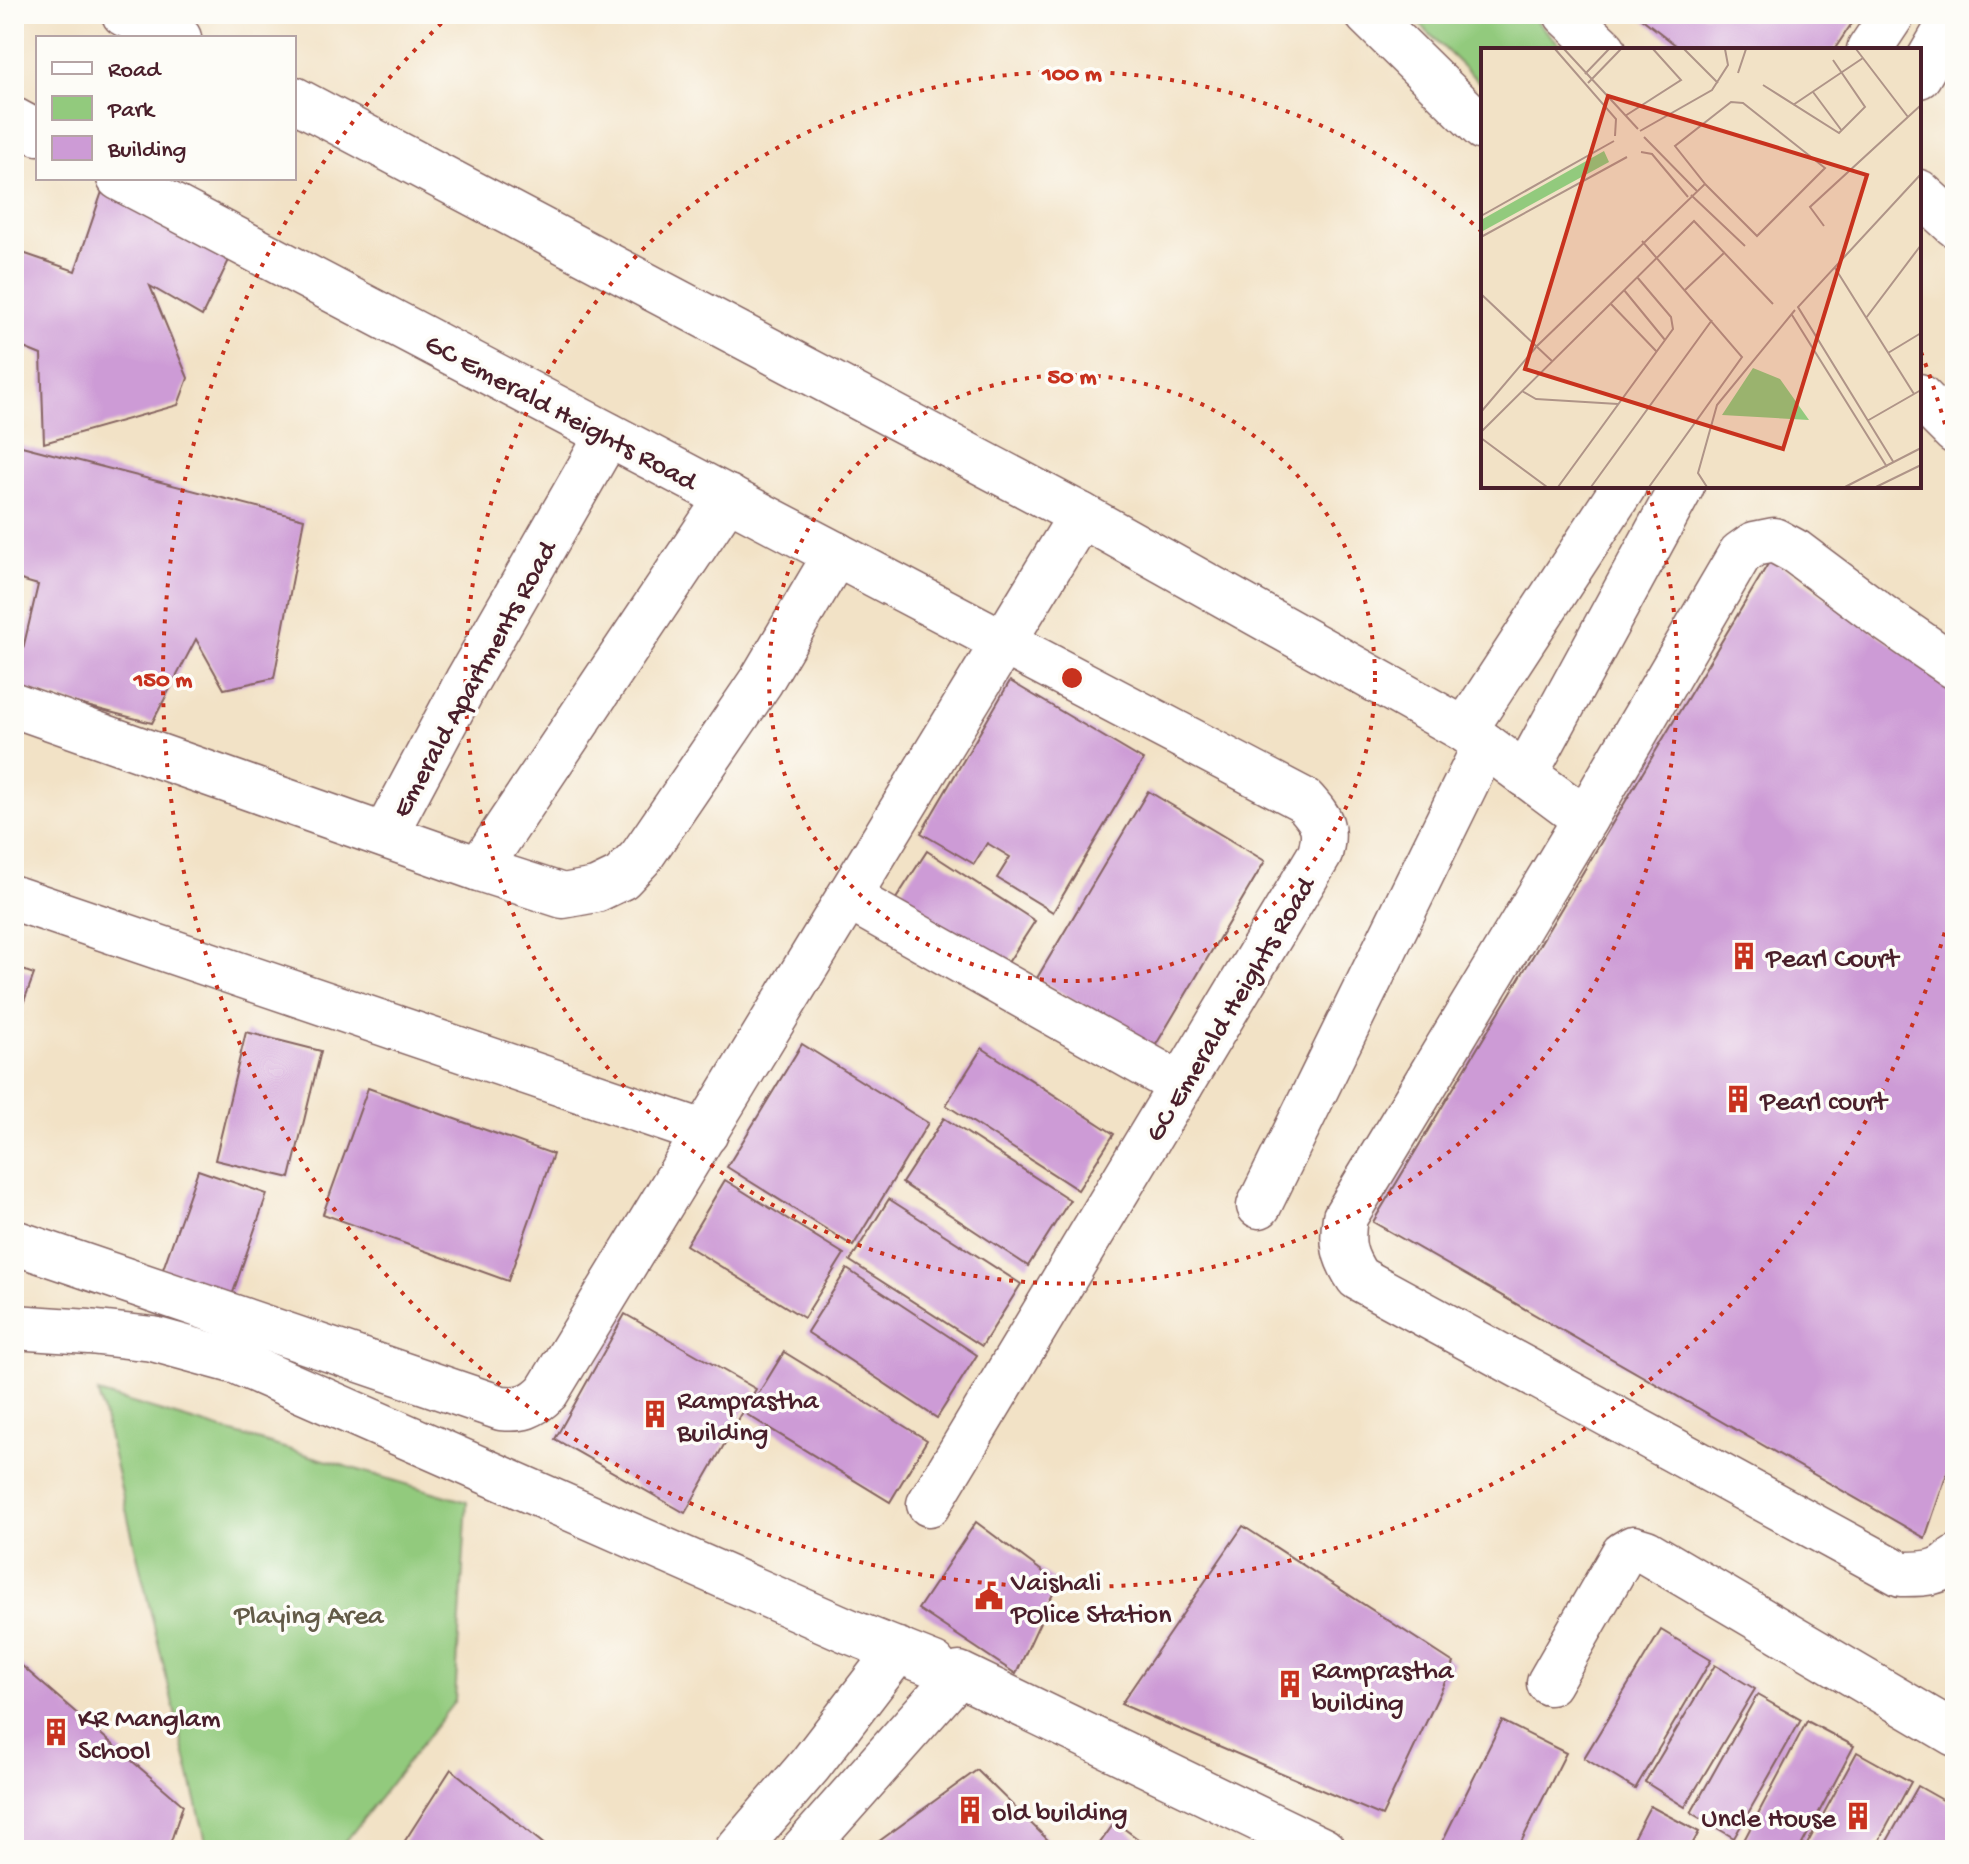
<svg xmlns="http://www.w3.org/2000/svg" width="1969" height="1864" viewBox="0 0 1969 1864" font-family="'Gochi Hand',sans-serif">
  <rect width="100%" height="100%" fill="#fdfcf7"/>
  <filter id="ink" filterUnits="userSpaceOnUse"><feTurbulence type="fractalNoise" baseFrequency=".0125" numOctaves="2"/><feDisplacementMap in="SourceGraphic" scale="16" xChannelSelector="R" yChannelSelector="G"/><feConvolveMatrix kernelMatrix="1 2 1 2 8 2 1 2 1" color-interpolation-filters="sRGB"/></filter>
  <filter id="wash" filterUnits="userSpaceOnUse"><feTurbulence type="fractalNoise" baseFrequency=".006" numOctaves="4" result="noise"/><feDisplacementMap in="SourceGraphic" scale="32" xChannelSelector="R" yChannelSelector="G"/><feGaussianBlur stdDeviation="1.8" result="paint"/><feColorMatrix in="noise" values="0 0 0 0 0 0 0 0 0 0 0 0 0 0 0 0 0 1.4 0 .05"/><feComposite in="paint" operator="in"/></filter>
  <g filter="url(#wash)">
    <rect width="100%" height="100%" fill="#f2e2c6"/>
    <g fill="#92ca7d" stroke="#6e7454" stroke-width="2">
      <polygon points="1409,14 1529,14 1566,50 1483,50 1483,86"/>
      <polygon points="98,1393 467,1502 455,1701 339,1850 208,1850"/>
    </g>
    <g id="blocks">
      <g fill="#cd9bd6">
        <polygon points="1636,14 1858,14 1834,50 1682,50"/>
        <polygon points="105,183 232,254 202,316 150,286 188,378 178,405 44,443 41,355 14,344 14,250 75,271"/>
        <polygon points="14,444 304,519 274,678 224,689 196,639 152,723 14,687 38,585 14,578"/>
        <polygon points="1771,559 1955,689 1955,1450 1925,1538 1373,1222"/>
        <polygon points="1010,681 1143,760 1053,912 997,878 1010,857 987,843 974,864 921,833"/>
        <polygon points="1148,791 1265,861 1154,1048 1037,978"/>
        <polygon points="927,851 1035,921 998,978 890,908"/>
        <polygon points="14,967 34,974 14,1028"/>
        <polygon points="246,1032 321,1051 290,1178 215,1160"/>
        <polygon points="802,1044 928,1123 853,1246 727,1167"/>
        <polygon points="982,1048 1114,1134 1078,1190 946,1105"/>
        <polygon points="368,1088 553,1154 508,1281 323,1214"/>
        <polygon points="944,1118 1070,1200 1028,1266 902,1183"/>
        <polygon points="198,1170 267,1194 227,1310 157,1286"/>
        <polygon points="725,1180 844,1254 804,1318 686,1245"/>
        <polygon points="889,1199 1021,1284 982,1346 850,1261"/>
        <polygon points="847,1269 977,1355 937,1418 807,1332"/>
        <polygon points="625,1314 756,1389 685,1513 555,1439"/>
        <polygon points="784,1352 927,1440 890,1502 746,1414"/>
        <polygon points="976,1522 1058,1583 1016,1674 918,1609"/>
        <polygon points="1243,1526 1454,1663 1382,1816 1121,1704"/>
        <polygon points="1661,1630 1711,1660 1635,1789 1584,1758"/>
        <polygon points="14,1659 183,1805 168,1850 14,1850"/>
        <polygon points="1715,1665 1755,1689 1685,1807 1645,1782"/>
        <polygon points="1757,1695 1801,1720 1734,1838 1691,1813"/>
        <polygon points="1502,1721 1566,1753 1517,1850 1438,1850"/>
        <polygon points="1807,1721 1854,1746 1799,1850 1758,1850 1743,1842"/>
        <polygon points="1857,1752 1911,1782 1874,1850 1804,1850"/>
        <polygon points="451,1769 551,1850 399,1850"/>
        <polygon points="977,1770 1058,1850 867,1850"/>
        <polygon points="1918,1786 1955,1807 1955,1842 1950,1850 1882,1850"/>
        <polygon points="1650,1806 1699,1832 1689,1850 1627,1850"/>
        <polygon points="1115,1822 1153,1850 1095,1850"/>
      </g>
    </g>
  </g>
  <g filter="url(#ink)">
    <use href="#blocks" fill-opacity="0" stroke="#856361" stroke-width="2"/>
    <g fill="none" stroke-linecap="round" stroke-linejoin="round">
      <defs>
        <g id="street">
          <polyline points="124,14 179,38"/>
          <polyline points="1367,14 1483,128"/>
          <polyline points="1566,14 1604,50"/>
          <polyline points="1869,50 1893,14"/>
          <polyline points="1919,76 1955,14"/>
          <polyline points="294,99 1081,515 1465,730 1585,819"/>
          <polyline points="14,120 38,133"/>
          <path d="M 119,178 L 1304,800 C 1322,821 1327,826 1320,854 L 929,1504"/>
          <polyline points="1919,192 1955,225"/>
          <polyline points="1919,396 1955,432"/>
          <path d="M 1955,667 L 1884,618 L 1796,552 L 1774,540 L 1754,544 L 1740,554 L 1585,819 L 1345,1217 C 1341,1243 1343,1256 1358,1278 L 1901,1574 C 1921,1574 1941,1575 1955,1558"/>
          <polyline points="14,705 479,869 563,896 596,890 621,878 641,857 761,681 836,554"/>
          <polyline points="1465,730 1624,486"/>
          <polyline points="1525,775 1682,486"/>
          <polyline points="385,835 467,681 608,435"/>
          <polyline points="479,869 728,497"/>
          <polyline points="14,898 706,1133"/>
          <polyline points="849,898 1181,1085"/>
          <polyline points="1259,1206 1485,745"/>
          <path d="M 14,1242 L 501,1408 C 522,1410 532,1407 547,1392 L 1081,515"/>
          <polyline points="14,1327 89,1332 153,1339 237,1362 851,1632 934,1665"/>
          <polyline points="1549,1683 1623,1554 1633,1548 1646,1552 1955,1734"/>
          <polyline points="737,1850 810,1765 898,1650"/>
          <polyline points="803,1850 959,1674 1323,1850"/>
        </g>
      </defs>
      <use href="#street" stroke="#856361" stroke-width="47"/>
      <use href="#street" stroke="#fff" stroke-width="44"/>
    </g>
  </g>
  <g fill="none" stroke="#c8321e" stroke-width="4" stroke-dasharray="4 8">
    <circle cx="1072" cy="678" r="303"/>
    <path d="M1648 491A606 606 0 1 1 1481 231"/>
    <path d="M1954 898A909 909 0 1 1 446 19M1921 352A909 909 0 0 1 1954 458"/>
  </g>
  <defs>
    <symbol id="building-bare" viewBox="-9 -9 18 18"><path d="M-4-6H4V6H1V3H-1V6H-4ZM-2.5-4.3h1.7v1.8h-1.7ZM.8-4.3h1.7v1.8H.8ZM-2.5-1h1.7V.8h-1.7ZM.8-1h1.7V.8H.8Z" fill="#c8321e" stroke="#fdfcf7" stroke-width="2.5" paint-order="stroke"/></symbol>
    <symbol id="civic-bare" viewBox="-9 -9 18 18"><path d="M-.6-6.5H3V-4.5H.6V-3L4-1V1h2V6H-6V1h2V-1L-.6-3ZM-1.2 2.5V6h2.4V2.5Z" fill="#c8321e" stroke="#fdfcf7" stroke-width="2.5" paint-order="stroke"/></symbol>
  </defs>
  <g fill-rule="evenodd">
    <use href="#building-bare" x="1724" y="936" width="40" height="40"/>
    <use href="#building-bare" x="1718" y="1079" width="40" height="40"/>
    <use href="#building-bare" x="635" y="1394" width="40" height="40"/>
    <use href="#civic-bare" x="969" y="1576" width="40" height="40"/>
    <use href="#building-bare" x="1270" y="1664" width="40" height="40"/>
    <use href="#building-bare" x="36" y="1712" width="40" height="40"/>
    <use href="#building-bare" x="950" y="1790" width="40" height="40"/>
    <use href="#building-bare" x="1838" y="1796" width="40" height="40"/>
  </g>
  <g text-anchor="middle" stroke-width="7" stroke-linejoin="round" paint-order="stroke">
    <g font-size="28" fill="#4a1f2b" stroke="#fdfcf7">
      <text transform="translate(562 410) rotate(28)" y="10">GC Emerald Heights Road</text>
      <text transform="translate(472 678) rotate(-61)" y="10">Emerald Apartments Road</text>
      <text transform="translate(1228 1008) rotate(-59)" y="10">GC Emerald Heights Road</text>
    </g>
    <g font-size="28" fill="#4a1f2b" stroke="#fdfcf7" text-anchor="start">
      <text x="1766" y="966">Pearl Court</text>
      <text x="1760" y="1109">Pearl court</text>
      <text x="677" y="1408">Ramprastha<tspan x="677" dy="32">Building</tspan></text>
      <text x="1011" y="1590">Vaishali<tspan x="1011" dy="32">POlice Station</tspan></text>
      <text x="1312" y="1678">Ramprastha<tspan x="1312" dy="32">building</tspan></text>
      <text x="78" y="1726">KR Manglam<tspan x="78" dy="32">School</tspan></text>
      <text x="992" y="1820">old building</text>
      <text x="1836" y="1826" text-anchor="end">Uncle House</text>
    </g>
    <g font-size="28" fill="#635b48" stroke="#fdfcf7">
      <text x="309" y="1623">Playing Area</text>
    </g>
  </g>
  <g transform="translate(1481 48)">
    <rect width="440" height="440" fill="#f2e2c6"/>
    <path d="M 123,103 L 128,114 L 0,184 L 0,172 ZM 272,320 L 299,331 L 328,372 L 241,367 Z" fill="#92ca7d"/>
    <path fill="none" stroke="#af9488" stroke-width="2" d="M 74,1 L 135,71 L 134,88M 83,1 L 157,81M 203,1 L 237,35M 375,1 L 427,69M 257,25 L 265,1M 104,26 L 128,1M 107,35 L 140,1M 282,37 L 358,85 L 384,59 L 352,12M 332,44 L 361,83M 312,57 L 382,10M 144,68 L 200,32 L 172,1M 159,83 L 231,42 L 247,17 L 244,1M 163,89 L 216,143M 160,104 L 171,106 L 207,149M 210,147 L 264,198M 0,168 L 133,93M 343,178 L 329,159 L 440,57M 0,189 L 146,109M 161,193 L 261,309 L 168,439M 354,220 L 433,346M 143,242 L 184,292M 204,242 L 244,204M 0,246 L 72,314M 130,256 L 176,304M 311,267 L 406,419M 385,270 L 440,197M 407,305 L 440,285M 41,343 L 55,351 L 137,356M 0,364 L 56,298 L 224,136 L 194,98 L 250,54 L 262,55 L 344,120 L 276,188 L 224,136M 386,373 L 440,342M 0,384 L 213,173 L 292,256M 0,390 L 66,439M 413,415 L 317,259 L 440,126M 77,439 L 192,281 L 190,269 L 156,229M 110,439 L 231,272M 226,439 L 217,425 L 236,357 L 314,262M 364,439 L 440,400M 395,439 L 440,417"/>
    <path fill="#c8321e" fill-opacity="0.15" stroke="#c8321e" stroke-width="4" d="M 127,48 L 386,127 L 302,401 L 44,321 Z"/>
    <rect width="440" height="440" fill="none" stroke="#4a1f2b" stroke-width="4"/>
  </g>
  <circle cx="1072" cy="678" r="12" fill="#c8321e" stroke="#fdfcf7" stroke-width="4"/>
  <g font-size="24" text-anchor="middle" font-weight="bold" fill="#c8321e" stroke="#fdfcf7" stroke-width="7" stroke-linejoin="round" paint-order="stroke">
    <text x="1072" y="80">100 m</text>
    <text x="1072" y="383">50 m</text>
    <text x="163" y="686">150 m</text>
  </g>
  <rect width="1969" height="1864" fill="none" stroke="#fdfcf7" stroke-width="48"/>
  <rect x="36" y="36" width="260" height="144" fill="#fdfcf7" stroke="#b5a4a5" stroke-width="2"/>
  <rect x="52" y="62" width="40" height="12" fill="#ffffff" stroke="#b5a4a5" stroke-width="2"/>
  <text x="108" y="76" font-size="24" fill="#4a1f2b">Road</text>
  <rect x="52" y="96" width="40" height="24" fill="#92ca7d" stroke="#b5a4a5" stroke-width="2"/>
  <text x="108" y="116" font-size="24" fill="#4a1f2b">Park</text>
  <rect x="52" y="136" width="40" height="24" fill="#cd9bd6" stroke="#b5a4a5" stroke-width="2"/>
  <text x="108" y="156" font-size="24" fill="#4a1f2b">Building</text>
</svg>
